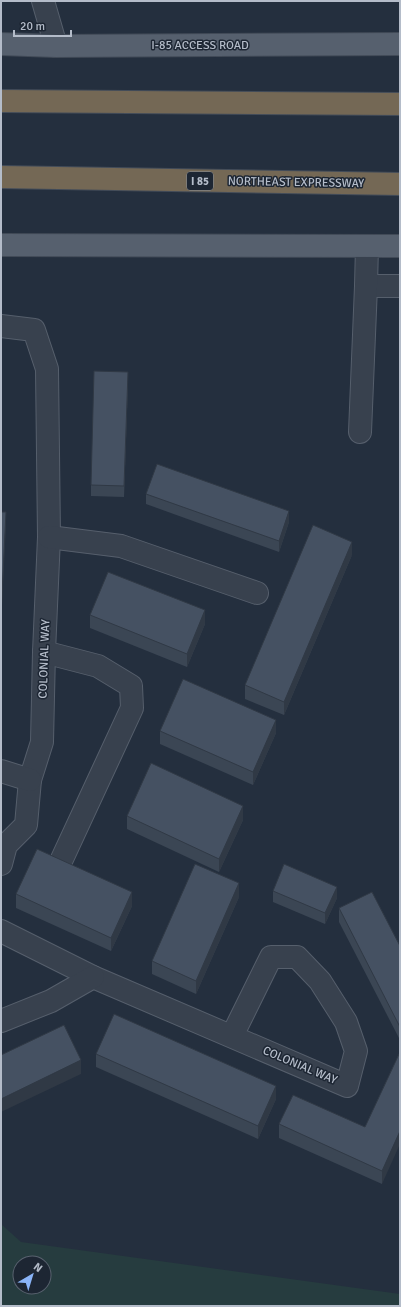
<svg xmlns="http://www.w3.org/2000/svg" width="401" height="1307" viewBox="0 0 401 1307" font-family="Signika,sans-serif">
  <rect width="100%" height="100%" fill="#242f3e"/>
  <path fill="#263c3f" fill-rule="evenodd" d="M 1,1224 L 21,1242 L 400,1294 L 400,1306 L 1,1306 ZM 20,1263 L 44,1263 L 44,1287 L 20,1287 Z"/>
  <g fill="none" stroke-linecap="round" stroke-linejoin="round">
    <defs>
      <g id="minor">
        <polyline points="43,1 56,46"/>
        <polyline points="366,286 400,286"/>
        <polyline points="1,326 34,330 47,369 49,537 44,652 42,742 30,780 26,825 6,845 1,864"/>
        <polyline points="360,432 366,286 367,246"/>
        <polyline points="49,537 121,546 257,593"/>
        <polyline points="44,652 98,666 131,686 132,708 62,859"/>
        <polyline points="1,771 30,780"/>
        <polyline points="1,931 93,977 347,1086 356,1051 346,1022 320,981 297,957 271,957 232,1036"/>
        <polyline points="1,1021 51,1001 93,977"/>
      </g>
      <g id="major">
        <polyline points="1,44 56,46 400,44"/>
        <polyline points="1,245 400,246"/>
      </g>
      <g id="highway">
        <polyline points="1,101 400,104"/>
        <polyline points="1,177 400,184"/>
      </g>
    </defs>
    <use href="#minor" stroke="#565f6c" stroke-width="24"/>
    <use href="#major" stroke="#414a57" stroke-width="24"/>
    <use href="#highway" stroke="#434c59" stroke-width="24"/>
    <use href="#minor" stroke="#38414e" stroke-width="22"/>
    <use href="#major" stroke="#56606e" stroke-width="22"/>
    <use href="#highway" stroke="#746855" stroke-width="22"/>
  </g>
  <g fill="#3b4654">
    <polygon points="128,383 124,497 91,496 91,485"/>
    <polygon points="146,494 289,522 279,552 146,504"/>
    <polygon points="352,555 284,715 245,699 245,685"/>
    <polygon points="90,615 205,624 187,667 90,628"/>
    <polygon points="160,731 276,733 253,785 160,744"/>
    <polygon points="127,816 243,820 219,872 127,829"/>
    <polygon points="273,891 337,898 325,924 273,902"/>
    <polygon points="16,894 132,906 111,951 16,908"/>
    <polygon points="239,897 196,994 152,974 152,961"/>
    <polygon points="339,908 400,946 400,1040 339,922"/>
    <polygon points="400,1052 382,1184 279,1138 279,1124 365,1127"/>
    <polygon points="96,1054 276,1099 258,1139 96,1067"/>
  </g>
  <g fill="#303945">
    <polygon points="128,372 128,383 124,497 124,486"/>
    <polygon points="289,511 289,522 279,552 279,541"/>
    <polygon points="6,512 6,525 1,627 1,614"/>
    <polygon points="352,542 352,555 284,715 284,702"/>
    <polygon points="205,610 205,624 187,667 187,654"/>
    <polygon points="276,720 276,733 253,785 253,772"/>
    <polygon points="243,806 243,820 219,872 219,859"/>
    <polygon points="239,883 239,897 196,994 196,981"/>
    <polygon points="337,887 337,898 325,924 325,913"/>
    <polygon points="132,892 132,906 111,951 111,938"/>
    <polygon points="81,1060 81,1074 1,1112 1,1099"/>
    <polygon points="276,1086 276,1099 258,1139 258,1126"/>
    <polygon points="400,1131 400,1144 382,1184 382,1171"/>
  </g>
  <g fill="#455162" stroke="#303945">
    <polygon points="94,371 128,372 124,486 91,485"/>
    <polygon points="157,464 289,511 279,541 146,494"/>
    <polygon points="1,512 6,512 1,614"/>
    <polygon points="313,525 352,542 284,702 245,685"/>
    <polygon points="108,572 205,610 187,654 90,615"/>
    <polygon points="183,679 276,720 253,772 160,731"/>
    <polygon points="151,763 243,806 219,859 127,816"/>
    <polygon points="37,849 132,892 111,938 16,894"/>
    <polygon points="195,864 239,883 196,981 152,961"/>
    <polygon points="284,864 337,887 325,913 273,891"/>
    <polygon points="372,892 400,946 400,1027 339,908"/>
    <polygon points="114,1014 276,1086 258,1126 96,1054"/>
    <polygon points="64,1025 81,1060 1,1099 1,1055"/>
    <polygon points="400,1052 400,1131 382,1171 279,1124 293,1095 365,1127"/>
  </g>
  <g text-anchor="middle" stroke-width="3" stroke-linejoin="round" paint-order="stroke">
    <rect fill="#1d2633" stroke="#878f9c" stroke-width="1" x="187" y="172" width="26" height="18" rx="3"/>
    <g font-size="11" font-weight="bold" fill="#b4bcc9">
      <text x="200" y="185">I 85</text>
    </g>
    <g font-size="12" fill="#b4bcc9" stroke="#1d2633">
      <text x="200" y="49">I-85 ACCESS ROAD</text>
      <text transform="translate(296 182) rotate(1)" y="4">NORTHEAST EXPRESSWAY</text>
      <text transform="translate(44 659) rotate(-88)" y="4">COLONIAL WAY</text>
      <text transform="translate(300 1065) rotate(23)" y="4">COLONIAL WAY</text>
    </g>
  </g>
  <rect width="401" height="1307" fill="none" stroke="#b4bcc9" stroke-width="4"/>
  <g transform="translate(32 1275) rotate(38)"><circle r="19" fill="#1d2633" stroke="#59626f"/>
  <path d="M0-3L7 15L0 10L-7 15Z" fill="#8ab4f8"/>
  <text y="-6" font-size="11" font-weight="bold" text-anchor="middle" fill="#b4bcc9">N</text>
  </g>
  <path d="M14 30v6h57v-6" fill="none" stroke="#b4bcc9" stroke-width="2"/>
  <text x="20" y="30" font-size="12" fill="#b4bcc9" stroke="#1d2633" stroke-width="3" paint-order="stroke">20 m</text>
</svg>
